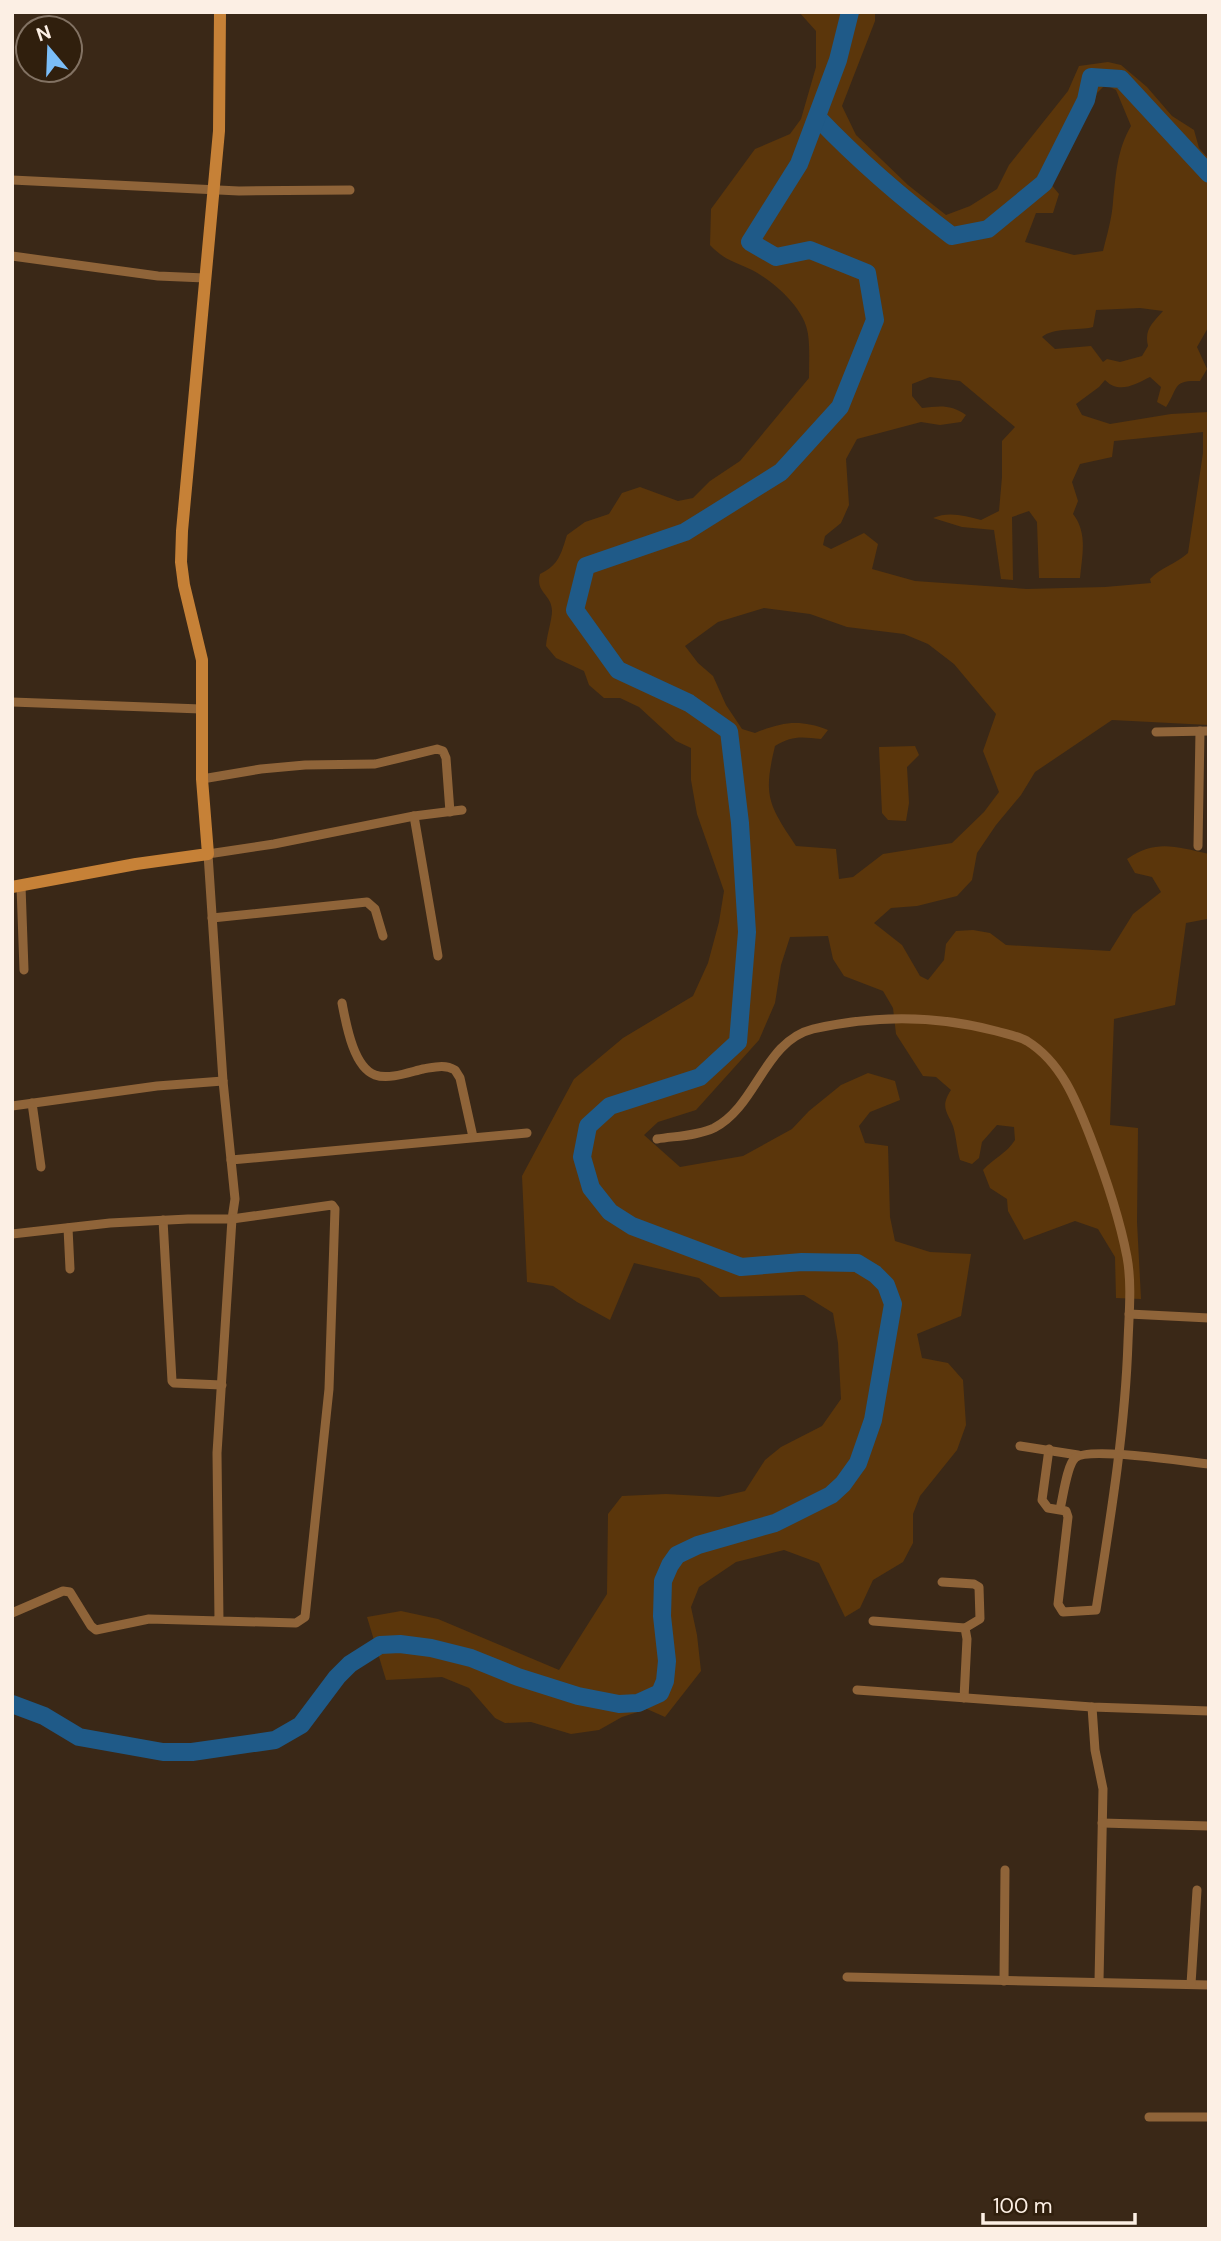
<svg xmlns="http://www.w3.org/2000/svg" width="1221" height="2241" viewBox="0 0 1221 2241" font-family="'DM Sans',sans-serif">
  <rect width="100%" height="100%" fill="#3a2817"/>
  <g fill="#5b360b" fill-rule="evenodd">
    <path d="M 799,12 L 875,12 L 875,21 L 842,106 L 856,135 L 908,185 L 946,215 L 970,206 L 997,189 L 1009,165 L 1068,91 L 1079,66 L 1108,62 L 1121,65 L 1147,87 L 1172,116 L 1194,130 L 1199,148 L 1209,159 L 1209,326 L 1197,347 L 1207,369 L 1200,381 C 1172,380 1179,387 1166,407 L 1157,402 L 1161,387 L 1150,377 C 1134,385 1119,394 1105,380 L 1099,387 L 1076,404 L 1082,415 L 1110,424 L 1171,414 L 1209,412 L 1209,725 L 1112,720 L 1035,772 L 1021,795 L 996,825 L 977,853 L 972,880 L 957,896 L 917,906 L 891,908 L 874,923 L 902,945 L 920,976 L 928,980 L 944,960 L 946,944 L 956,931 L 973,930 L 990,933 L 1006,945 L 1110,951 L 1133,914 L 1161,892 L 1152,877 L 1135,873 L 1127,859 C 1156,839 1176,847 1209,854 L 1207,919 L 1186,923 L 1175,1005 L 1114,1019 L 1110,1125 L 1138,1128 L 1137,1222 L 1141,1299 L 1116,1298 L 1115,1257 L 1098,1229 L 1075,1221 L 1024,1240 L 1008,1211 L 1007,1199 L 990,1188 L 983,1170 C 993,1159 1007,1153 1015,1140 L 1014,1127 L 997,1125 L 982,1142 L 979,1158 L 972,1164 L 960,1160 C 957,1150 956,1135 953,1126 C 947,1111 940,1107 951,1090 L 936,1077 L 923,1076 L 896,1034 L 893,1008 L 883,991 L 844,976 L 833,959 L 828,936 L 790,937 L 781,965 L 775,1003 L 759,1040 L 696,1110 L 658,1122 L 644,1135 L 680,1167 L 743,1156 L 792,1129 L 809,1111 L 841,1085 L 868,1073 L 895,1081 L 900,1100 L 870,1112 L 859,1126 L 865,1143 L 888,1146 L 890,1217 L 895,1241 L 930,1252 L 971,1254 L 961,1316 L 917,1334 L 922,1358 L 948,1363 L 963,1380 L 966,1425 L 957,1450 L 920,1496 L 913,1514 L 913,1543 L 903,1562 L 873,1580 L 860,1608 L 845,1617 L 819,1563 L 784,1550 L 736,1562 L 699,1587 L 691,1607 L 697,1635 L 701,1671 L 665,1717 L 647,1709 L 622,1717 L 599,1730 L 571,1734 L 531,1722 L 505,1723 L 495,1718 L 469,1688 L 442,1677 L 386,1680 L 367,1617 L 401,1611 L 438,1619 L 559,1670 L 607,1594 L 608,1514 L 622,1496 L 666,1494 L 719,1497 L 745,1491 L 765,1460 L 781,1447 L 822,1426 L 841,1399 L 838,1343 L 833,1313 L 804,1295 L 720,1297 L 699,1278 L 634,1263 L 610,1320 L 577,1302 L 553,1286 L 527,1282 L 522,1176 L 574,1079 L 623,1038 L 693,996 L 708,963 L 719,922 L 724,891 L 697,814 L 691,780 L 691,748 L 676,741 L 639,707 L 620,698 L 604,698 L 589,685 L 584,671 L 556,658 L 546,646 C 547,634 552,620 552,611 C 552,594 535,593 540,574 C 559,565 561,554 567,535 L 585,522 L 609,514 L 622,493 L 640,487 L 678,501 L 693,498 L 710,481 L 740,461 L 809,378 C 809,364 810,348 808,334 C 805,308 773,281 752,270 C 734,261 725,261 710,245 L 711,209 L 755,149 L 790,134 L 801,119 L 816,67 L 816,31 ZM 1108,86 L 1116,90 L 1131,126 C 1117,150 1116,174 1113,202 C 1112,218 1107,235 1103,251 L 1074,255 L 1025,242 L 1036,213 L 1053,213 L 1059,194 L 1049,182 L 1068,142 L 1093,106 L 1097,93 L 1103,87 ZM 1140,308 L 1163,311 C 1153,323 1144,329 1148,346 L 1142,356 L 1120,362 L 1107,359 L 1103,362 L 1091,346 L 1055,349 L 1042,337 C 1054,327 1078,331 1093,327 L 1096,310 ZM 930,377 L 960,381 L 1015,427 L 1002,441 L 1002,477 L 999,511 L 981,520 C 965,516 949,511 933,518 L 962,527 L 994,530 L 1001,579 L 1013,580 L 1012,517 L 1029,511 L 1037,522 L 1039,578 L 1080,578 C 1082,556 1088,533 1073,514 L 1078,501 L 1072,482 L 1080,464 L 1112,457 L 1114,441 L 1203,432 L 1203,453 L 1188,553 C 1176,564 1161,567 1150,579 L 1151,583 L 1105,587 L 1027,589 L 915,581 L 872,569 L 878,544 L 864,533 L 831,549 L 823,545 L 825,536 L 841,523 L 849,505 L 846,459 L 857,439 L 921,422 L 940,425 L 961,422 L 966,415 C 951,404 939,406 922,408 L 912,396 L 912,384 ZM 764,608 L 810,614 L 847,627 L 904,634 L 928,644 L 954,664 L 996,714 L 983,751 L 999,792 L 984,812 L 952,843 L 883,854 L 853,877 L 839,879 L 836,849 L 796,846 C 768,804 763,796 775,746 C 792,735 803,737 821,739 L 828,730 C 799,719 783,722 755,733 L 742,729 L 726,705 L 713,676 L 698,663 L 685,646 L 718,622 Z"/>
    <polygon points="915,746 919,755 907,767 909,803 906,821 888,820 882,813 879,747"/>
  </g>
  <g fill="none" stroke-linecap="round" stroke-linejoin="round">
    <g stroke="#1f5a88" stroke-width="18">
      <path d="M 817,117 C 859,161 903,199 952,236 L 988,229 L 1044,183 L 1086,100 L 1091,77 L 1121,79 L 1209,174"/>
      <polyline points="12,1704 44,1716 79,1737 163,1752 192,1752 275,1740 301,1725 337,1677 350,1664 380,1645 400,1644 431,1648 471,1658 518,1677 578,1696 619,1704 638,1703 660,1693 665,1681 667,1661 662,1616 663,1581 670,1565 677,1555 698,1545 775,1523 831,1495 843,1484 858,1463 873,1420 893,1304 886,1285 875,1274 857,1263 802,1262 741,1267 632,1226 610,1212 591,1188 582,1157 588,1126 610,1106 700,1077 738,1042 747,932 740,823 729,731 689,703 618,670 575,610 586,566 685,532 781,472 840,407 875,320 867,273 810,250 776,257 750,242 799,164 838,60 850,12"/>
    </g>
    <g stroke="#8f6439" stroke-width="9">
      <polyline points="12,180 239,191 350,190"/>
      <polyline points="12,256 158,276 205,278"/>
      <polyline points="12,702 201,709"/>
      <polyline points="1156,732 1209,731"/>
      <polyline points="202,779 261,769 305,765 375,764 437,749 443,751 446,758 450,812"/>
      <polyline points="414,816 438,956"/>
      <polyline points="1198,846 1200,731"/>
      <polyline points="21,886 24,970"/>
      <polyline points="212,918 367,902 375,909 383,936"/>
      <path d="M 342,1003 C 346,1023 353,1067 375,1075 C 389,1080 410,1072 423,1069 C 435,1067 445,1064 455,1070 L 460,1078 L 473,1137"/>
      <polyline points="32,1103 41,1167"/>
      <polyline points="12,1106 157,1086 223,1081"/>
      <path d="M 657,1139 C 675,1136 697,1136 714,1128 C 757,1106 764,1041 813,1029 C 874,1015 936,1015 996,1031 C 1006,1034 1018,1036 1027,1041 C 1061,1062 1076,1100 1090,1136 C 1105,1175 1119,1215 1127,1257 C 1132,1284 1129,1314 1128,1342 C 1125,1431 1110,1521 1096,1610 L 1063,1612 L 1058,1604 L 1068,1517 L 1066,1511 L 1048,1508 L 1042,1500 L 1049,1449"/>
      <polyline points="231,1160 527,1133"/>
      <polyline points="163,1220 172,1381 174,1383 222,1385"/>
      <polyline points="68,1228 70,1269"/>
      <polyline points="12,1234 110,1223 188,1219 232,1219 235,1199 223,1081 208,854 274,844 414,816 462,810"/>
      <polyline points="1129,1314 1209,1318"/>
      <polyline points="1020,1446 1078,1455"/>
      <path d="M 1060,1509 C 1063,1497 1067,1465 1075,1458 C 1088,1446 1187,1462 1209,1464"/>
      <polyline points="942,1582 974,1584 979,1587 980,1619 965,1628"/>
      <polyline points="12,1613 63,1591 70,1592 91,1626 96,1630 149,1619 296,1623 305,1617 329,1389 335,1209 332,1205 232,1219 217,1453 219,1621"/>
      <polyline points="873,1621 965,1628 967,1639 964,1698"/>
      <polyline points="857,1690 1092,1707 1209,1711"/>
      <polyline points="1092,1707 1095,1750 1103,1789 1099,1981"/>
      <polyline points="1102,1823 1209,1826"/>
      <polyline points="847,1977 1209,1985"/>
      <polyline points="1004,1981 1005,1870"/>
      <polyline points="1191,1984 1197,1890"/>
      <polyline points="1149,2117 1209,2117"/>
    </g>
    <polyline stroke="#c68137" stroke-width="12" points="12,887 136,864 208,854 202,779 202,660 184,585 181,562 182,531 219,131 220,12"/>
  </g>
  <rect width="1221" height="2241" fill="none" stroke="#fcefe4" stroke-width="28"/>
  <g transform="translate(49 49) rotate(341)"><circle r="33" fill="#301f0d" stroke="#827263" stroke-width="2"/>
  <path d="M0-5L12 26L0 18L-12 26Z" fill="#7bbef8"/>
  <text y="-10" font-size="19" font-weight="bold" text-anchor="middle" fill="#fcefe4">N</text>
  </g>
  <path d="M983 2213v10h152v-10" fill="none" stroke="#fcefe4" stroke-width="3.5"/>
  <text x="993" y="2213" font-size="21" fill="#fcefe4" stroke="#301f0d" stroke-width="5" paint-order="stroke">100 m</text>
</svg>
